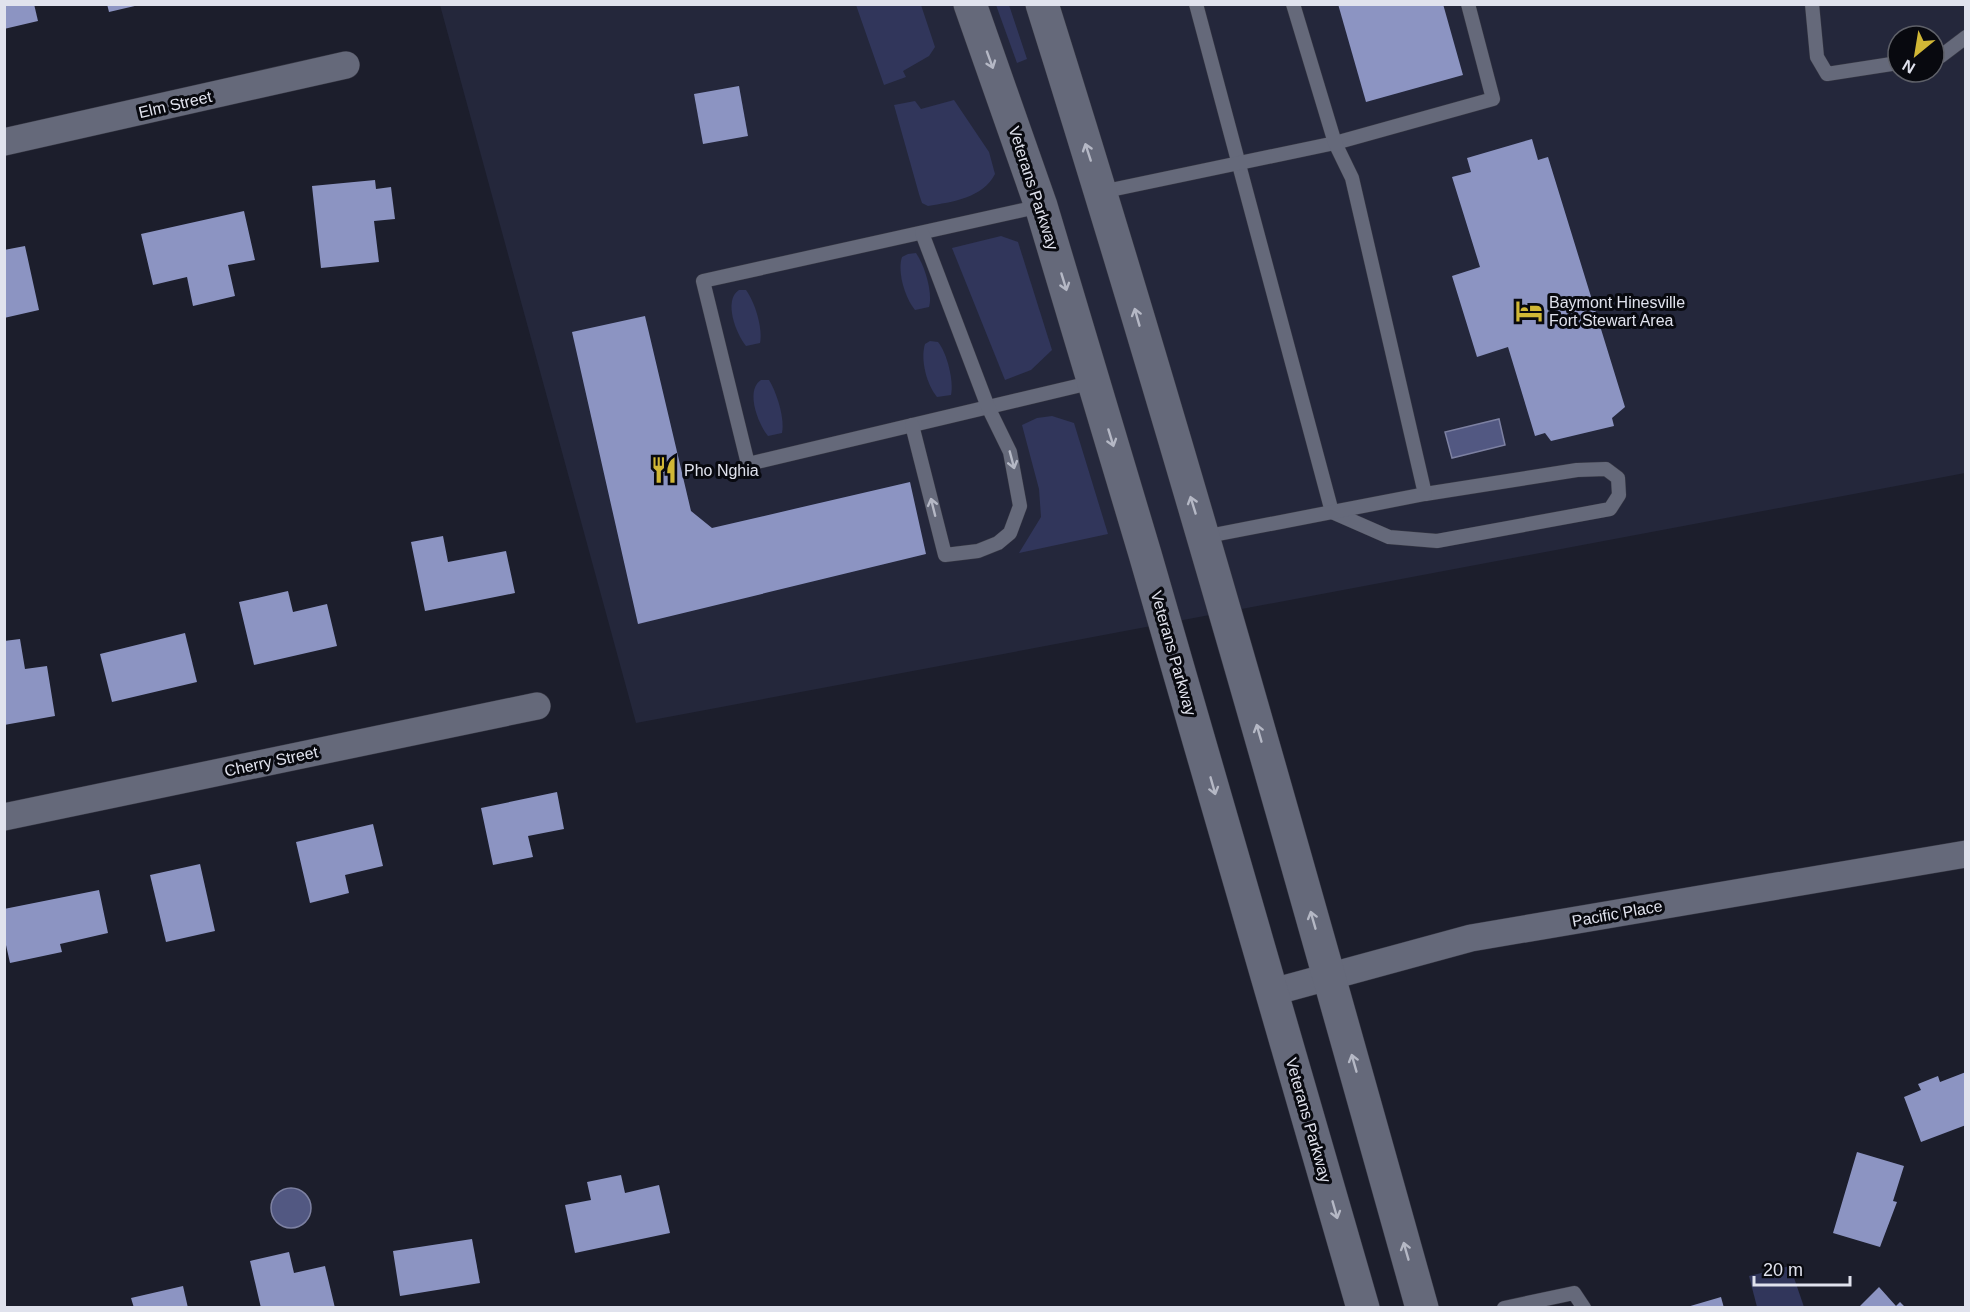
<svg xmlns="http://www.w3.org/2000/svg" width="1970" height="1312" viewBox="0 0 1970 1312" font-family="Helvetica,sans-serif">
  <rect width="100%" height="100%" fill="#1c1e2c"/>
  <path fill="#24273b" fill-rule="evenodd" d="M 440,5 L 1965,5 L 1965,473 L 636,723 ZM 1898,36 L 1934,36 L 1934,72 L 1898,72 Z"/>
  <g fill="#31365b">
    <polygon points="856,5 921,5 935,47 929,56 903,71 906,77 884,85"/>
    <polygon points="996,5 1009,5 1027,59 1017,63"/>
    <path d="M 954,100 L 989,152 L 995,174 C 983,198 952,202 928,206 L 922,203 L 919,194 L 894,105 L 915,101 L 921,109 Z"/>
    <polygon points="1001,236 1018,242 1052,350 1031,370 1005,380 952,248"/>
    <path d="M 908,254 L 916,253 C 925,266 933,293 929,307 L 915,310 C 905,298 897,272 902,257 Z"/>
    <path d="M 739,290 L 746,290 C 755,302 763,329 760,343 L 746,346 C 736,334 723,300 739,290 Z"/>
    <path d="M 930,341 L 938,342 C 947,353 954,381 951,395 L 937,397 C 927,385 920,360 925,344 Z"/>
    <path d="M 761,380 L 769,380 C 777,393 785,419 782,433 L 768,436 C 758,424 745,390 761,380 Z"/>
    <polygon points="1052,416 1074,423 1108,534 1019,553 1041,517 1039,489 1022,425 1037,418"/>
    <polygon points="1790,1266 1804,1307 1757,1307 1749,1276"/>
  </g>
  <g fill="#525882" stroke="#7d81a2" stroke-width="1.5">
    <polygon points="1499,419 1505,445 1452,458 1445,432"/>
    <circle cx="291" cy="1208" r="20"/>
  </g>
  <g fill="#8c94c2">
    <polygon points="4,4 34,4 38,21 4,29"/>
    <polygon points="107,4 139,4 139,5 109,12"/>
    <polygon points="1338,4 1443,4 1463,75 1366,102"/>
    <polygon points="739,86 748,136 703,144 694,94"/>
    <polygon points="1532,139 1538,160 1548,157 1625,407 1612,418 1614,426 1551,441 1545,433 1535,436 1508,347 1477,357 1452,276 1480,267 1452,177 1471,172 1467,158"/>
    <polygon points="375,180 376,189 391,187 395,219 374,221 379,262 321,268 312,186"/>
    <polygon points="244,211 255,260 228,265 235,296 193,306 187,277 153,285 141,234"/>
    <polygon points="25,246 39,310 4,318 4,250"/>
    <polygon points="645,316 691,511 712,528 910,482 926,554 638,624 572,332"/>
    <polygon points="443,536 448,562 506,551 515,593 425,611 411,542"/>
    <polygon points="288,591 293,612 327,604 337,646 254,665 239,602"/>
    <polygon points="185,633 197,682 112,702 100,654"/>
    <polygon points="20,639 25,669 47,666 55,716 4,725 4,641"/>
    <polygon points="557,792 564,829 528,836 533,857 493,865 481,808"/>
    <polygon points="373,824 383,866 345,875 349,893 310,903 296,842"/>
    <polygon points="200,864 215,931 166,942 150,875"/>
    <polygon points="99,890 108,933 60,944 62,952 10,963 4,936 4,909"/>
    <polygon points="1966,1072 1966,1125 1921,1142 1904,1097 1921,1090 1918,1084 1938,1076 1940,1082"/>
    <polygon points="1857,1152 1904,1166 1893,1201 1897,1202 1880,1247 1833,1233"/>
    <polygon points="621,1175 625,1193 659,1185 670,1233 575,1253 565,1205 591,1200 587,1182"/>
    <polygon points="472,1239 480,1283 400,1296 393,1251"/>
    <polygon points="289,1252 294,1273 325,1266 335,1308 261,1308 250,1261"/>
    <polygon points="183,1286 188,1308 134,1308 131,1298"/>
    <polygon points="1879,1287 1896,1306 1900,1302 1906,1308 1858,1308"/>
    <polygon points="1721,1297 1724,1308 1687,1308 1687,1307"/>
  </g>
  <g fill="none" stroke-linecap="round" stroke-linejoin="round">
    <defs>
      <g id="lane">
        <polyline points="1196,4 1332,512"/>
        <polyline points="1812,4 1817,57 1827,74 1898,63"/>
        <polyline points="1934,58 1941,56 1966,37"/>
        <polyline points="1101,192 1335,143 1493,99 1468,4"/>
        <polyline points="1041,206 703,281 748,464 1094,382"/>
        <polyline points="912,425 945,555 978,551 998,543 1010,533 1020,506 1010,452 988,407 922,233"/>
        <polyline points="1332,512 1389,537 1437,541 1610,509 1619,495 1618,478 1606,469 1577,470 1425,494"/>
        <polyline points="1203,537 1425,494 1352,178 1335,143 1293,4"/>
        <polyline points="1504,1308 1574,1293 1584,1308"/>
      </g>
      <g id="street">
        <polyline points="4,142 346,65"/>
        <polyline points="4,817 537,706"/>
        <polyline points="1273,992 1471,938 1966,854"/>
      </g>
      <g id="secondary">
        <polyline points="970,4 1041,206 1145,554 1363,1308"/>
        <path d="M 1042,4 C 1178,436 1300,872 1422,1308"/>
      </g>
    </defs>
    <use href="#lane" stroke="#373844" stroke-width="15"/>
    <use href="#street" stroke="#373844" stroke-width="28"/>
    <use href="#secondary" stroke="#373844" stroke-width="34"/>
    <use href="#lane" stroke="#65697a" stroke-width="14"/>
    <use href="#street" stroke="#65697a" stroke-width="27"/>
    <use href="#secondary" stroke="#65697a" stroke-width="33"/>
  </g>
  <defs><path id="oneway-shaft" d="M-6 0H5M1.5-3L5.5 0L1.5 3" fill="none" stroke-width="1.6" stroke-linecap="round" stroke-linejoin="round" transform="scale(1.5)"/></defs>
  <g stroke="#b5b8c5">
    <use href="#oneway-shaft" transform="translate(990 60) rotate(70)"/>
    <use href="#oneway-shaft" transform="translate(1088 152) rotate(-108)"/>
    <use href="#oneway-shaft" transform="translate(1064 282) rotate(73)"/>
    <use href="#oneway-shaft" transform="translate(1137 317) rotate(-106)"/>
    <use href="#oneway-shaft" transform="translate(1111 438) rotate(73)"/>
    <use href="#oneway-shaft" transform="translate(1012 460) rotate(75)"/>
    <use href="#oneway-shaft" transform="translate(1193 505) rotate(-107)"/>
    <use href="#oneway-shaft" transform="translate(933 507) rotate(-104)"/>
    <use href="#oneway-shaft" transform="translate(1259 733) rotate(-106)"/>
    <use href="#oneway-shaft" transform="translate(1213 786) rotate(74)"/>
    <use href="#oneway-shaft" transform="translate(1313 920) rotate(-106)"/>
    <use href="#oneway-shaft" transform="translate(1354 1063) rotate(-106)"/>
    <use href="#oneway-shaft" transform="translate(1335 1210) rotate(74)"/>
    <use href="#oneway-shaft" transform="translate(1406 1251) rotate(-106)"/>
  </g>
  <defs>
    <symbol id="hotel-bare" viewBox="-9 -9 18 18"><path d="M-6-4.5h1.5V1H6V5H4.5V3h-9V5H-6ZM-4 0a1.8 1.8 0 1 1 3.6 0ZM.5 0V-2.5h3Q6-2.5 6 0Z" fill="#d1b736" stroke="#08090f" stroke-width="2.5" paint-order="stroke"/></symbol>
    <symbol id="restaurant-bare" viewBox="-9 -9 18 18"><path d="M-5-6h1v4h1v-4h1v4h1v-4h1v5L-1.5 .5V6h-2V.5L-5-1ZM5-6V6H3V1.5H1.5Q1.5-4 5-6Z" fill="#d1b736" stroke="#08090f" stroke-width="2.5" paint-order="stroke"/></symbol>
  </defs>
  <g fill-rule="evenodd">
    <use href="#hotel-bare" x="1510" y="292" width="38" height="38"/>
    <use href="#restaurant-bare" x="645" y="451" width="38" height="38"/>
  </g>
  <g text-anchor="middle" stroke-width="6" stroke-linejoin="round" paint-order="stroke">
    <g font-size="16" fill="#e0e2ed" stroke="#08090f">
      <text transform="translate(175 104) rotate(-13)" y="6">Elm Street</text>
      <text transform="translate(1034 188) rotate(72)" y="6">Veterans Parkway</text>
      <text transform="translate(1174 653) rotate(74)" y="6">Veterans Parkway</text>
      <text transform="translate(271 761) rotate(-12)" y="6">Cherry Street</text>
      <text transform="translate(1617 913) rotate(-10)" y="6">Pacific Place</text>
      <text transform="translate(1309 1120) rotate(74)" y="6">Veterans Parkway</text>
    </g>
    <g font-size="16" fill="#e0e2ed" stroke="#08090f" text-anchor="start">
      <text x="1549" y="308">Baymont Hinesville<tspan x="1549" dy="18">Fort Stewart Area</tspan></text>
      <text x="684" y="476">Pho Nghia</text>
    </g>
  </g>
  <rect width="1970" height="1312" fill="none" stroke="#e0e2ed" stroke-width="12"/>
  <g transform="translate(1916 54) rotate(210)"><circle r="28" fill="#08090f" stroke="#5e6068" stroke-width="1.5"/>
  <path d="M0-4.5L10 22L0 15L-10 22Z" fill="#d1b736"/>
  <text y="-9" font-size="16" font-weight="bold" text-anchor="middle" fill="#e0e2ed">N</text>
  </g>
  <path d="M1754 1276v9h96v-9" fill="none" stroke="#e0e2ed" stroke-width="3"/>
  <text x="1763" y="1276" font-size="18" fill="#e0e2ed" stroke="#08090f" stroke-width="4.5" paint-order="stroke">20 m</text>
</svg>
